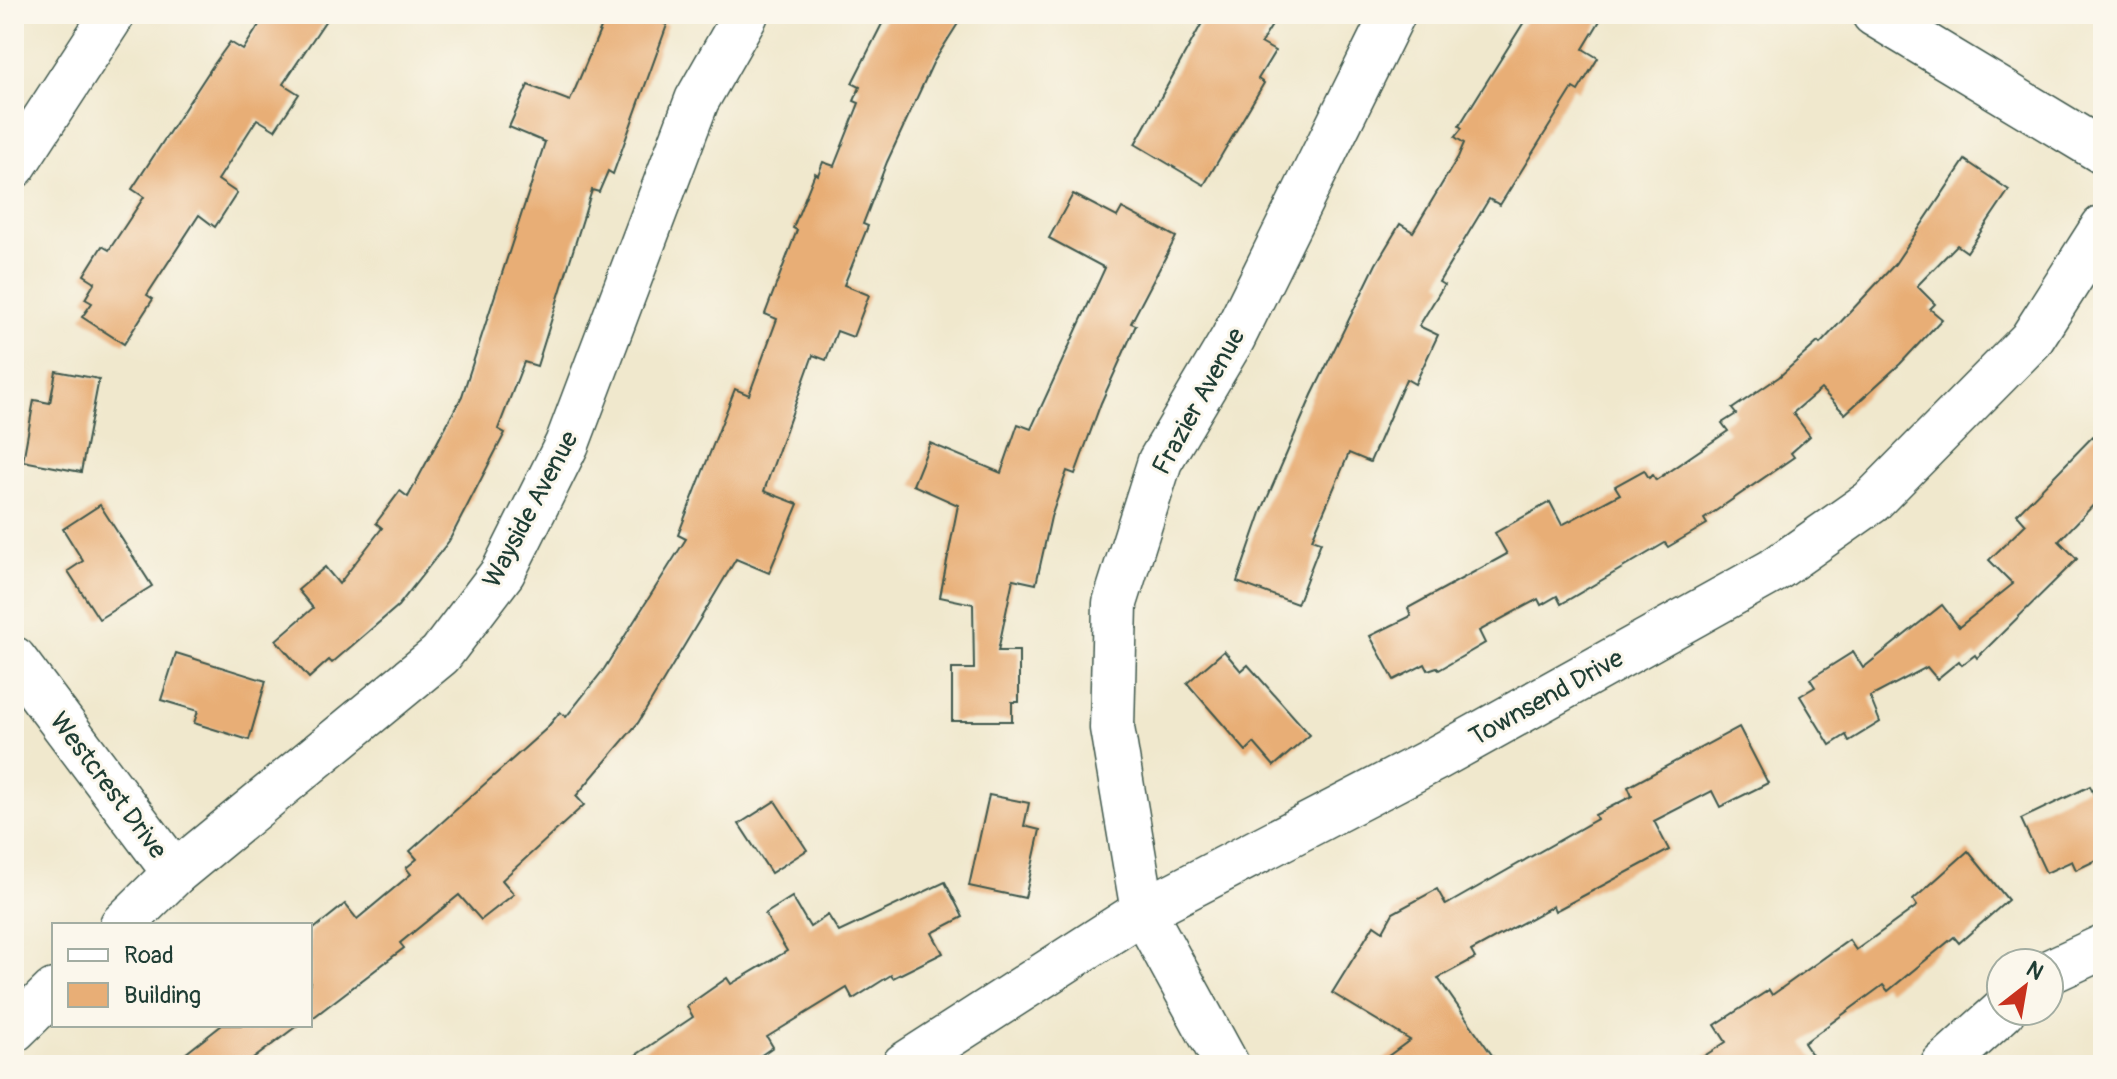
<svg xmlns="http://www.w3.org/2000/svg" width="2117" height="1079" viewBox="0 0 2117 1079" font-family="Pangolin,sans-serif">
  <rect width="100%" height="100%" fill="#fbf7ec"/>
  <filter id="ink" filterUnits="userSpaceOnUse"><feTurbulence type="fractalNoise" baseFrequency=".0125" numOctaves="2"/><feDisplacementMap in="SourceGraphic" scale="16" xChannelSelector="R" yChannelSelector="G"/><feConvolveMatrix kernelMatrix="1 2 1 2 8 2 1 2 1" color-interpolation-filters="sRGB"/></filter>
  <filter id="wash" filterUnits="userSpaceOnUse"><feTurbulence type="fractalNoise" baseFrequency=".006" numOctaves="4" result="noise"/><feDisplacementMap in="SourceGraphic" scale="32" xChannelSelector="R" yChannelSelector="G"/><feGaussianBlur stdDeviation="1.8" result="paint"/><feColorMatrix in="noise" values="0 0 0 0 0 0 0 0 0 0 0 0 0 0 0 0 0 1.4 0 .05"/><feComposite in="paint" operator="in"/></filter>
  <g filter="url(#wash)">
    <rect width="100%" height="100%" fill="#f0e8cd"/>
    <g id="blocks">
      <g fill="#e8ae76">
        <polygon points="266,14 330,14 283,84 299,94 275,130 257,119 218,180 237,193 215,227 199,215 147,295 153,299 124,344 82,317 92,303 85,299 95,282 84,275 102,246 109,250 144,197 132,189 212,67 230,42 243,50"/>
        <polygon points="607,14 667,14 663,23 667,25 613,174 608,171 599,192 592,190 537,366 524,362 498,429 505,433 449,541 398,606 332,663 329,660 309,678 276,640 313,608 298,590 325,567 339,584 382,528 376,523 400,491 408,497 462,396 545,142 509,127 528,85 570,101"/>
        <polygon points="887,14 964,14 933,63 887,162 863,224 868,226 844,285 869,295 853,337 837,331 826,360 813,355 764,491 798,504 769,573 736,559 638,723 576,796 584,805 502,880 514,894 481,920 459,895 400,943 404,948 310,1020 310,932 345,904 357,919 411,874 406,868 417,859 410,851 546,729 560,712 566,717 604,669 686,539 678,535 735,389 749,395 777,319 765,314 797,230 793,228 815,173 818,175 823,162 834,166 859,103 854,101 860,87 852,83"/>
        <polygon points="1207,14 1279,14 1261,43 1275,51 1258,79 1264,83 1204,185 1135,144"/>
        <polygon points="1529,14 1604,14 1583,49 1598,58 1578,91 1573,88 1500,205 1489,199 1439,282 1444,285 1419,326 1438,335 1415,384 1406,379 1370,462 1349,453 1312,539 1321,542 1297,604 1237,582 1262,510 1312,395 1376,264 1400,224 1413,232 1458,157 1464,143 1455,137 1462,128 1459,126"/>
        <polygon points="1965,160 2009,190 1967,252 1957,245 1917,286 1935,304 1930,309 1942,319 1900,364 1845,414 1821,389 1793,413 1810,436 1791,453 1794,457 1704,519 1707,524 1668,547 1665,543 1561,604 1557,596 1541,605 1538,599 1479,631 1485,643 1439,670 1437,667 1428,670 1425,664 1394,680 1370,636 1411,616 1408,608 1507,554 1495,533 1550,502 1562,525 1620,494 1615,486 1644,470 1649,478 1653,475 1656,480 1728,431 1722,423 1736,414 1732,409 1779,377 1818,342 1820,344 1895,264"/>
        <polygon points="1073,194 1117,217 1122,208 1176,237 1131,323 1136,325 1101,403 1075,474 1067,471 1051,517 1036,584 1013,579 998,651 1019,651 1019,702 1012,702 1012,721 952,721 952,669 974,669 973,604 940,597 958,505 913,485 930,443 1001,473 1018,424 1031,429 1105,268 1049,238"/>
        <polygon points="56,371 99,379 81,472 23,461 34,400 50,403"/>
        <polygon points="2103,426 2103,495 2059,541 2077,559 1977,658 1975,655 1962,665 1959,661 1937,679 1927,667 1870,697 1880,722 1849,741 1846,735 1830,745 1800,696 1815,687 1810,679 1853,652 1863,668 1942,605 1959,627 2013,584 1989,560 2026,524 2017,514"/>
        <polygon points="100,505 152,586 99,619 68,571 83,561 63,529"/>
        <polygon points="1224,651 1241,671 1248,665 1310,735 1274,766 1254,743 1246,751 1187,683"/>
        <polygon points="176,653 266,681 249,740 194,723 198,711 161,700"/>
        <polygon points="1739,727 1768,783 1720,807 1712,791 1654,821 1669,850 1555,911 1553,906 1471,951 1475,958 1438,978 1499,1065 1376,1065 1410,1040 1332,993 1374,925 1383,931 1393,913 1437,889 1446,905 1597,819 1595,815 1632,796 1628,787"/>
        <polygon points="2090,786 2103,814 2103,857 2076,870 2072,861 2046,873 2021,819"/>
        <polygon points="989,795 1029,803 1024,826 1040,830 1025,898 969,886"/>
        <polygon points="775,801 807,850 771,873 739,824"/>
        <polygon points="1968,851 2008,900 1959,943 1954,937 1888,991 1883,985 1804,1043 1819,1065 1690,1065 1726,1042 1715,1025 1769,990 1772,995 1849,940 1856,950 1917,906 1913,900"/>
        <polygon points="945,882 963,917 932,933 943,953 893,978 891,975 853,999 847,988 767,1037 773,1047 747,1065 621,1065 693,1017 687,1006 727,978 731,984 787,951 765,914 792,897 810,927 828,915 839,932"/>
        <polygon points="222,1025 298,1025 245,1065 171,1065"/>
      </g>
    </g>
  </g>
  <g filter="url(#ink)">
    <use href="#blocks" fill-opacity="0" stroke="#3e574b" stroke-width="2"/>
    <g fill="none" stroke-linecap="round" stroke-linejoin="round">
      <defs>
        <g id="minor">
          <polyline points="14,166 113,14"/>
          <polyline points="14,659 175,873"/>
          <polyline points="122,925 175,873 440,655 503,572 567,444 697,100 746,14"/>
          <polyline points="2049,972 2103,947"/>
          <polyline points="14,1030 54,991"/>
          <polyline points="904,1065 1143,911 1435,759 1773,571 1871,502 2031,340 2103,227"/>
          <polyline points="1227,1065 1143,911 1112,728 1115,603 1160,461 1233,338 1393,14"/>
          <polyline points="1943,1065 2003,1011"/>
        </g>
        <polyline id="tertiary" points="1874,14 2103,152"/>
      </defs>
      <use href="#minor" stroke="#3e574b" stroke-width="47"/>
      <use href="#tertiary" stroke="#3e574b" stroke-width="47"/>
      <use href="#minor" stroke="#fff" stroke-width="44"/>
      <use href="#tertiary" stroke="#fff" stroke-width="44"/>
    </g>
  </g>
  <g text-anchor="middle" stroke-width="6" stroke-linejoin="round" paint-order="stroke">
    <g font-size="26" fill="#1f3d34" stroke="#fbf7ec">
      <text transform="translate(1198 401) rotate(-61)" y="9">Frazier Avenue</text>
      <text transform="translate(530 509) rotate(-62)" y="9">Wayside Avenue</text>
      <text transform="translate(1546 697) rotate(-29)" y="9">Townsend Drive</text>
      <text transform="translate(109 785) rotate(53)" y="9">Westcrest Drive</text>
    </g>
  </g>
  <rect width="2117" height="1079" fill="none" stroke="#fbf7ec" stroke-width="48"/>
  <rect x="52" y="923" width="260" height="104" fill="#fbf7ec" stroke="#a3ada2" stroke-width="2"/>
  <rect x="68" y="949" width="40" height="12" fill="#ffffff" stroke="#a3ada2" stroke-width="2"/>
  <text x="124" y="963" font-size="24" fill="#1f3d34">Road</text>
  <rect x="68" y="983" width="40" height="24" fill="#e8ae76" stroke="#a3ada2" stroke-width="2"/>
  <text x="124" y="1003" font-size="24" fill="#1f3d34">Building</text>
  <g transform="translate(2025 987) rotate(31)"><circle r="38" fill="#fbf7ec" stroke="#a3ada2" stroke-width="2"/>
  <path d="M0-6L14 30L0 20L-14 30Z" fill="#c8321e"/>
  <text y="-12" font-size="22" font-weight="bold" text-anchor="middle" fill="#1f3d34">N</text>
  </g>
</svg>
